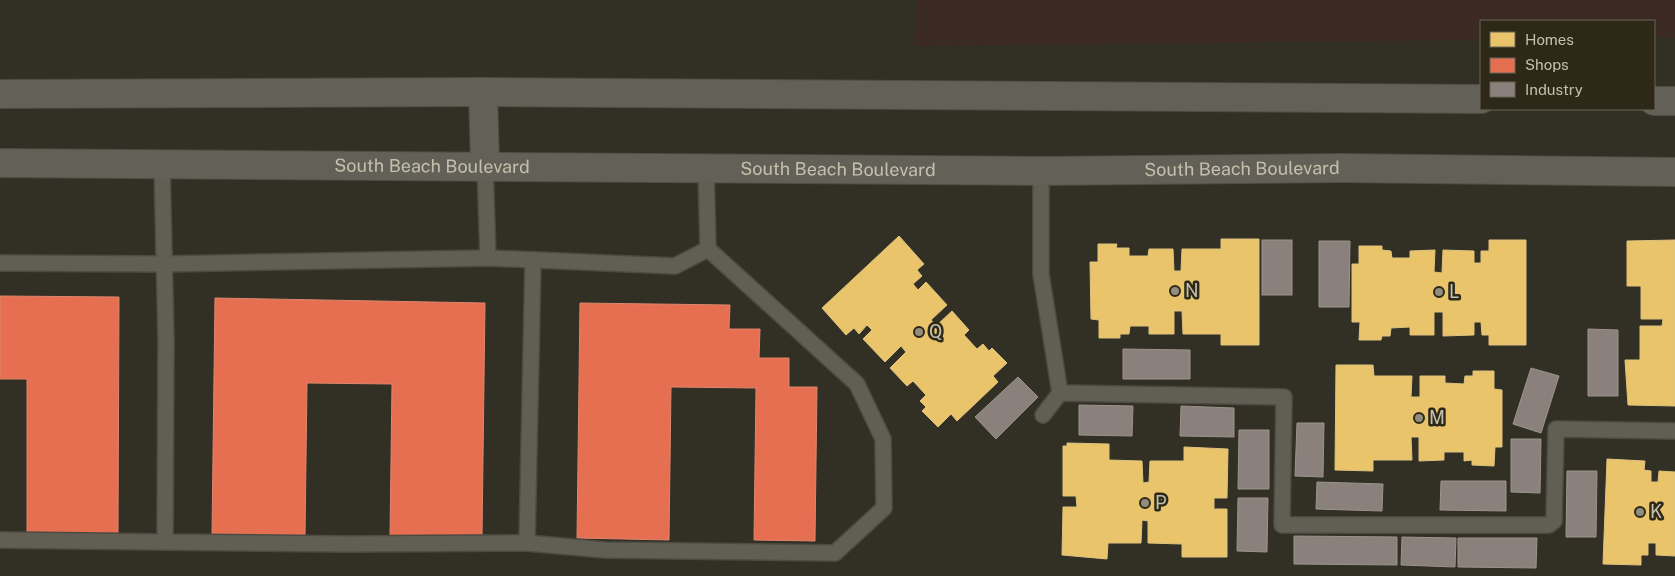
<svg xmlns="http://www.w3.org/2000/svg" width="1675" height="576" viewBox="0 0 1675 576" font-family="'Public Sans',sans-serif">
  <rect width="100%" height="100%" fill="#322f25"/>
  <polygon fill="#3a2a23" points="917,0 1675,0 1675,38 1654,38 1654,21 1481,21 1481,40 914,46"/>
  <g fill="#e9c46a" stroke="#dec37e">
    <polygon points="899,236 924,264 917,270 922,276 913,284 918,290 926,282 947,305 931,320 936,326 952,311 969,330 964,335 977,349 983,344 989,351 992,348 1007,363 993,376 998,382 957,421 951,414 938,427 922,411 926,407 920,401 926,395 913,381 907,386 890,368 906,352 901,346 885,362 863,339 872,330 867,325 859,334 854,328 846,335 822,308"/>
    <polygon points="1221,239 1259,239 1259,345 1221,345 1221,334 1183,334 1182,311 1174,311 1174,334 1149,334 1149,326 1130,326 1129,334 1120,334 1120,338 1099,338 1099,320 1091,319 1090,262 1098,262 1098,244 1117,244 1116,248 1129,248 1129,256 1148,256 1149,249 1173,249 1174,271 1181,271 1182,249 1221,249"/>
    <polygon points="1489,240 1526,240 1526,345 1489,345 1489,335 1482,335 1481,322 1474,322 1474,335 1443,336 1443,312 1434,312 1434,335 1410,335 1410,327 1391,328 1390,336 1382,336 1381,340 1359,340 1360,322 1352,322 1352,264 1359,264 1359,246 1382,246 1382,250 1391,251 1392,258 1410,258 1410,251 1435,250 1434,272 1442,273 1443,250 1474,251 1474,263 1481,263 1481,251 1489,251"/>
    <polygon points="1675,240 1675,406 1628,405 1625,360 1640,360 1640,326 1662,326 1663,319 1641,319 1641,286 1627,286 1627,241"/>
    <polygon points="1336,365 1373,365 1374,376 1412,376 1411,397 1420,397 1420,376 1445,376 1445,383 1464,384 1465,376 1473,376 1473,371 1494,371 1494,389 1502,390 1502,447 1495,447 1494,466 1472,465 1472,460 1464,461 1464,452 1444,452 1444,460 1419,461 1419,437 1411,437 1412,460 1373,460 1373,471 1335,470"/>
    <polygon points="1067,443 1109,444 1109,460 1142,461 1143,483 1149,482 1150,461 1184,461 1184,447 1228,449 1227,498 1214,498 1214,509 1227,509 1227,557 1182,557 1182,544 1148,543 1148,521 1142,520 1141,543 1108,543 1107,559 1062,555 1063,507 1077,507 1076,496 1063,496 1063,446 1067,446"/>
    <polygon points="1607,459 1645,461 1644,470 1651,471 1651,482 1658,482 1659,471 1675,472 1675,556 1656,555 1656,543 1648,543 1648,555 1641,555 1641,565 1603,564"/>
  </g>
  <g fill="#e76f51" stroke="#dd876d">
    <polygon points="0,296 119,297 118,533 27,532 27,379 0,379"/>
    <polygon points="215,298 485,303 482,537 390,536 392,384 307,383 305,535 212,534"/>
    <polygon points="580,303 730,305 729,329 760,329 759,358 789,358 789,387 817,387 815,541 754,540 756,388 671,387 669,540 577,538"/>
  </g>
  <g fill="#8a817c" stroke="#9c948b">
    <rect x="1262" y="240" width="30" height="55"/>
    <polygon points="1319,241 1350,241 1349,307 1319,307"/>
    <polygon points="1588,329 1618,330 1618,396 1588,396"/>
    <polygon points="1123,349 1190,350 1190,379 1123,379"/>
    <polygon points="1531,368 1559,376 1541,433 1513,424"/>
    <polygon points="1018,377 1038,397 996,439 975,417"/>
    <polygon points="1079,405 1133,406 1132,436 1079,435"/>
    <polygon points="1181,406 1234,408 1234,437 1180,436"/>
    <polygon points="1297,423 1324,423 1323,477 1295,476"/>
    <polygon points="1239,430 1269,430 1269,489 1238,489"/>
    <polygon points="1511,439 1541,439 1540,493 1511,492"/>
    <polygon points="1567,471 1597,471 1596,537 1566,537"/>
    <polygon points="1441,481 1506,481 1506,511 1440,510"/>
    <polygon points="1317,482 1383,484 1382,511 1316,509"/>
    <polygon points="1238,498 1268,498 1267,552 1237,551"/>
    <polygon points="1294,536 1397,537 1397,565 1294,564"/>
    <polygon points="1402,537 1456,538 1455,567 1401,565"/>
    <polygon points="1458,538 1537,538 1536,568 1458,567"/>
  </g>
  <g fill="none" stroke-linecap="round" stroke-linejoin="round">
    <defs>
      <g id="service">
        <polyline points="162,164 166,340 165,542 347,544 527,543 605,550 835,553 884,508 883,439 857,384 708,249 706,168"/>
        <polyline points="485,166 488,258"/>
        <polyline points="1041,171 1041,274 1060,393"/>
        <polyline points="0,263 164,264 488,258 675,266 708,249"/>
        <polyline points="1043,415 1060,393 1284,397 1282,525 1549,525 1554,521 1556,429 1675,431"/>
        <polyline points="0,540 165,542"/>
        <polyline points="527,543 533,260"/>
      </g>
      <g id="primary">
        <polyline points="483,92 485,166"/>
        <polyline points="0,94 483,92 1481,99"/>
        <polyline points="1654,101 1675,101"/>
        <path id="s1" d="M 0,163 L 1041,171 L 1342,168 L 1675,172"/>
      </g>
    </defs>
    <use href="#service" stroke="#4d4a42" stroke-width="18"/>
    <use href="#primary" stroke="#4f4c42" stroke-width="30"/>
    <use href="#service" stroke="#615e54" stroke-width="15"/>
    <use href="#primary" stroke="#636057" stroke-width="28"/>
  </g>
  <g fill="#928d7d" stroke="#2d2818" stroke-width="2">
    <circle cx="1175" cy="291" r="5"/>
    <circle cx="1439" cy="292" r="5"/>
    <circle cx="919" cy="332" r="5"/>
    <circle cx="1419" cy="418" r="5"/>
    <circle cx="1145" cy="503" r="5"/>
    <circle cx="1640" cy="512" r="5"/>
  </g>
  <g text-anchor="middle" stroke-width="5" stroke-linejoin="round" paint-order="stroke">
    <g font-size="18" fill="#c5c0ad" stroke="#2d2818">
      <text dy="6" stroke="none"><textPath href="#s1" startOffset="432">South Beach Boulevard</textPath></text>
      <text dy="6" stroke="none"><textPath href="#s1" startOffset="1242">South Beach Boulevard</textPath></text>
      <text dy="6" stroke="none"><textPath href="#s1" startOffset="838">South Beach Boulevard</textPath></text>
    </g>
    <g font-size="18" fill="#c5c0ad" stroke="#2d2818" text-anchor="start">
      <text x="1185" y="297">N</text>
      <text x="1449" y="298">L</text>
      <text x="929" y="338">Q</text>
      <text x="1429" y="424">M</text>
      <text x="1155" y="509">P</text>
      <text x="1650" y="518">K</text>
    </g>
  </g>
  <rect x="1480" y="20" width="175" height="90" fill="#2d2818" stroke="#6a6554"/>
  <rect x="1490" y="32" width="25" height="15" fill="#e9c46a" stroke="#6a6554"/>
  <text x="1525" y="45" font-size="15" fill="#c5c0ad">Homes</text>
  <rect x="1490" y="58" width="25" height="15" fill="#e76f51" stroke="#6a6554"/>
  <text x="1525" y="70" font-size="15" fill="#c5c0ad">Shops</text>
  <rect x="1490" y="82" width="25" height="15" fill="#8a817c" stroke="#6a6554"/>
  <text x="1525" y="95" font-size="15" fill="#c5c0ad">Industry</text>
</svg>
